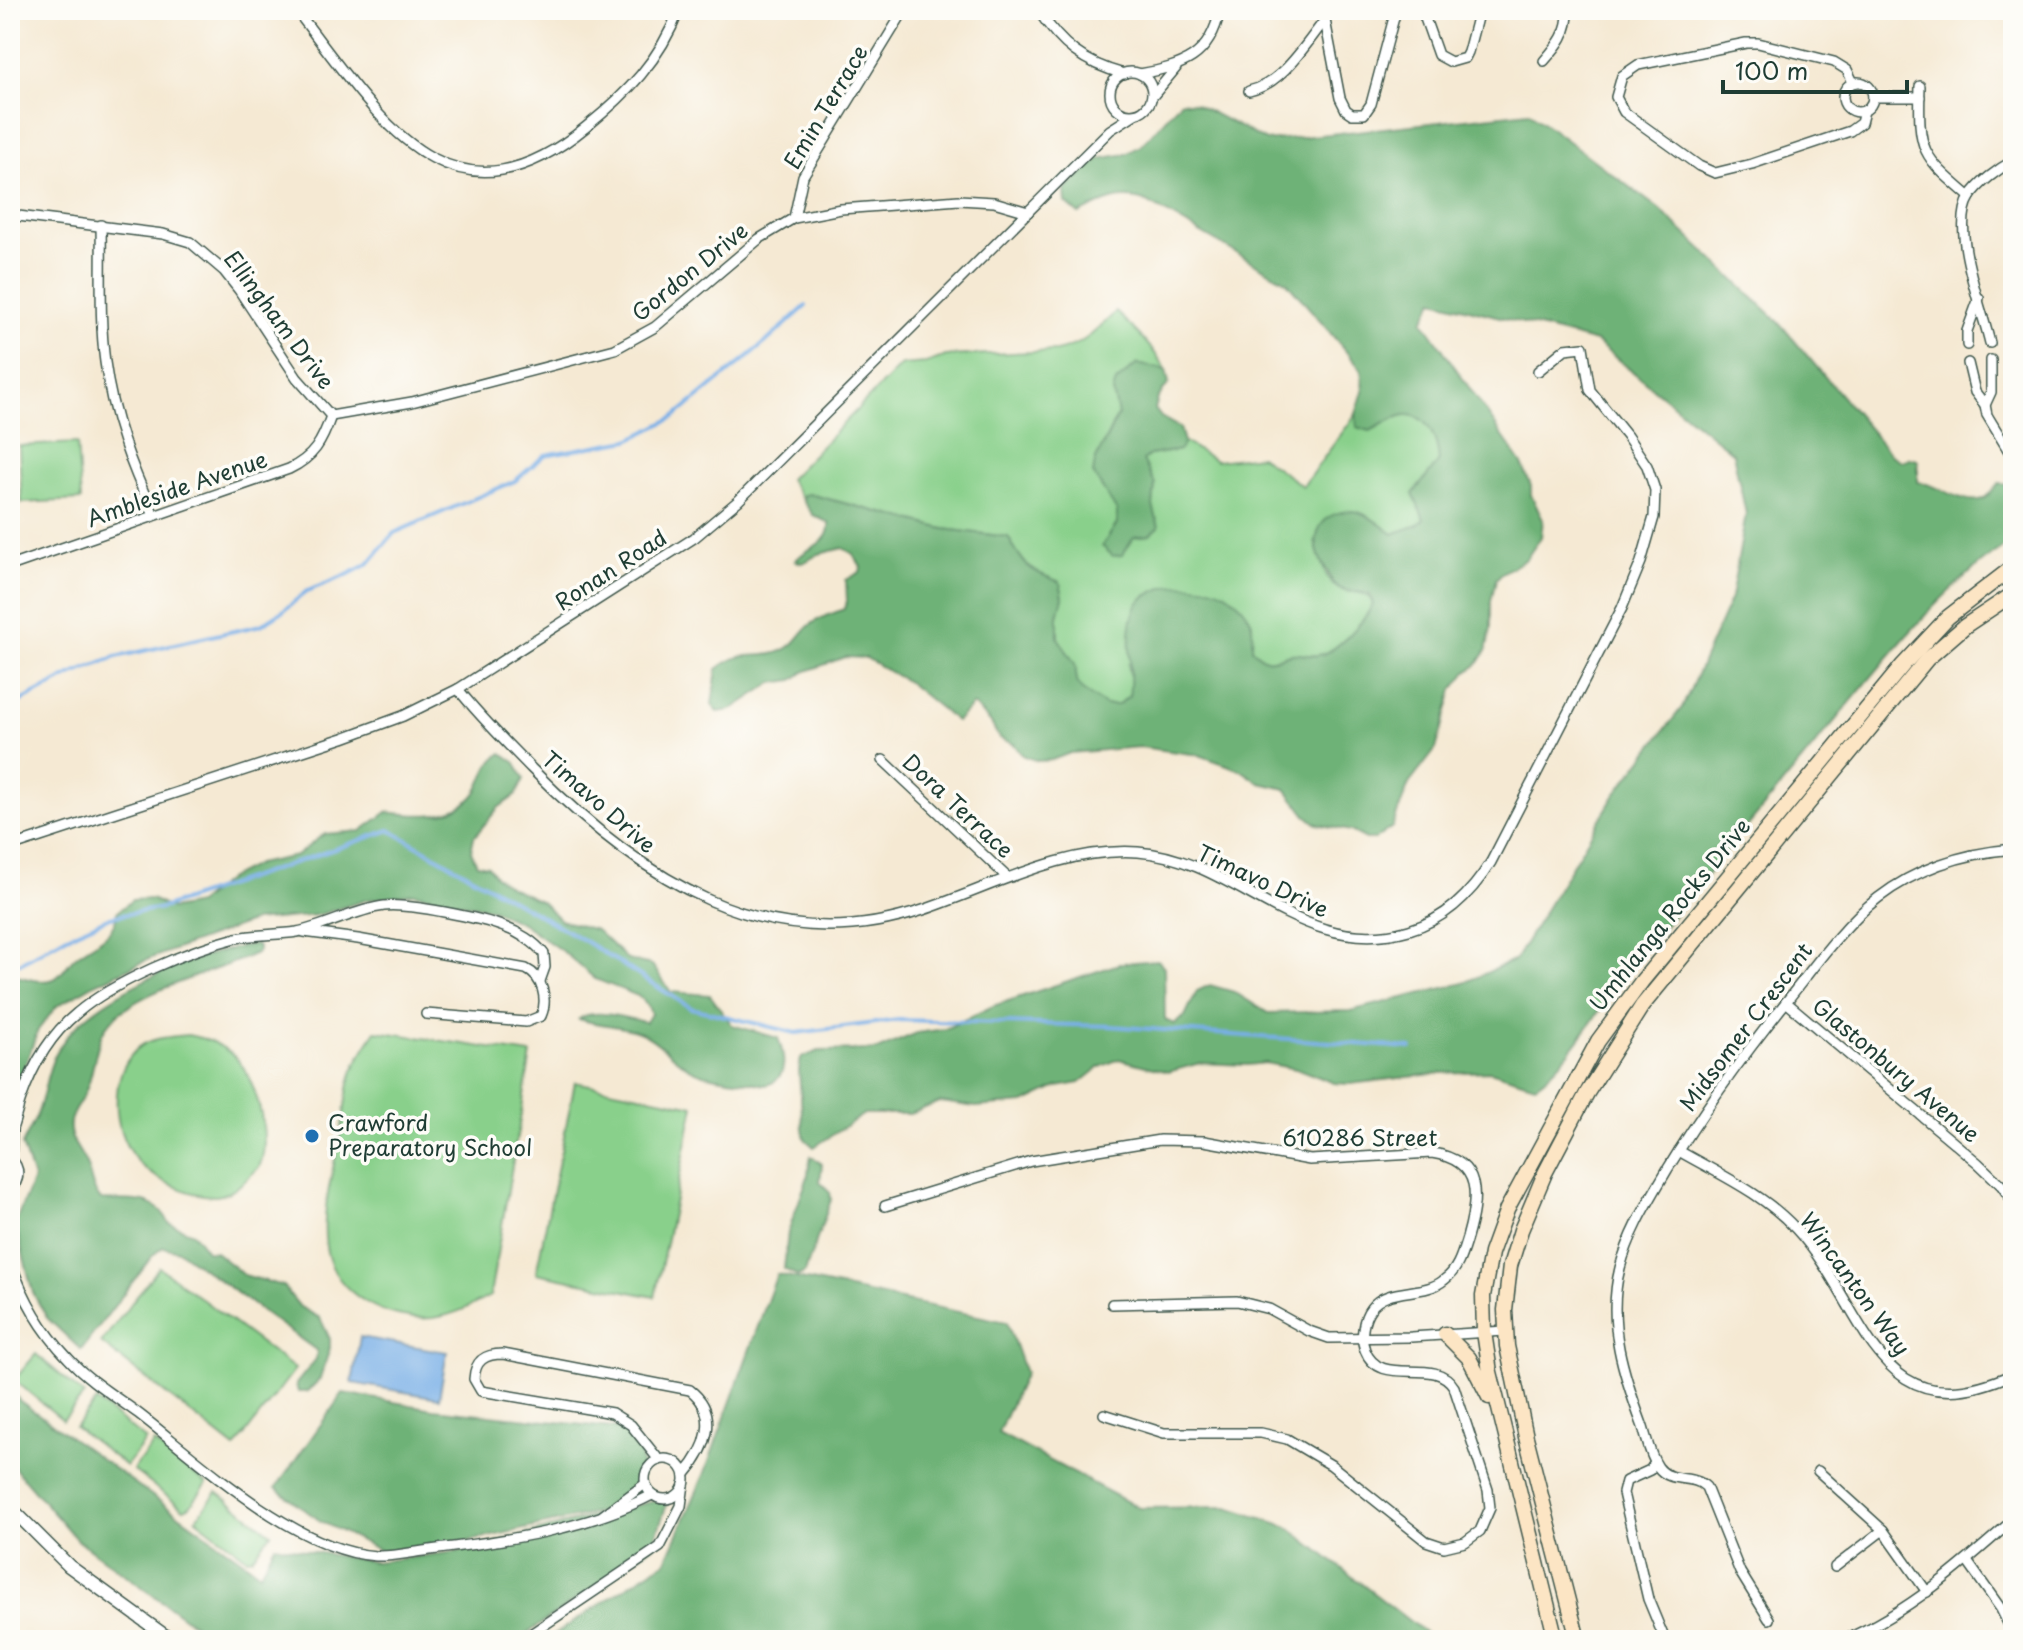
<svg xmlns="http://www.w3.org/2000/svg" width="2023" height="1650" viewBox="0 0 2023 1650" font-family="'Playpen Sans',sans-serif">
  <rect width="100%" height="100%" fill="#fdfcf7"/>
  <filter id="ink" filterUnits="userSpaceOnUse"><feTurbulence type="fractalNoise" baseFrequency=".0125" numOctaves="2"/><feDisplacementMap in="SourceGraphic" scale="16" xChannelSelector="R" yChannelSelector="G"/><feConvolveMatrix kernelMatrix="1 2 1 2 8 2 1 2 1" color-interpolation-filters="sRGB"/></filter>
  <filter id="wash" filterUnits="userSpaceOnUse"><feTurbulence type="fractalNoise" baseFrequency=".006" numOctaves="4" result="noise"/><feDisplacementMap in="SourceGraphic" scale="32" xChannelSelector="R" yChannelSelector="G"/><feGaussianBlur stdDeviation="1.8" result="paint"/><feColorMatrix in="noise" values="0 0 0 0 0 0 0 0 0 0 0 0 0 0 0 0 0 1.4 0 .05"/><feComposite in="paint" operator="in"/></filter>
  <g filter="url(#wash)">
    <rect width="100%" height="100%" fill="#f5e9d3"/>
    <g fill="#89d08b" stroke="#548660" stroke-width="2">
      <path d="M 1116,312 C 1135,330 1153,347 1166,370 L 1156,367 L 1113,391 L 1118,414 L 1095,461 L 1117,511 L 1117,524 L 1102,546 L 1122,555 L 1134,537 L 1149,535 L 1159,527 L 1153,506 L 1155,484 L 1142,460 L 1150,455 L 1180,450 L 1184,442 L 1216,461 L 1260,456 L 1303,486 L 1356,414 L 1357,427 L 1370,431 C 1380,426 1394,416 1405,415 C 1429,413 1438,443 1439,461 L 1413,494 L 1424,519 L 1418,525 L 1393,534 L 1368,516 L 1315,542 C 1318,554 1325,576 1333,585 C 1347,598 1365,585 1373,604 C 1365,620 1337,653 1318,655 C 1310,657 1301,653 1292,654 C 1271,657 1271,667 1252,649 L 1252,622 L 1242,607 L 1128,664 L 1132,683 L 1129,696 L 1118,705 L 1105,705 L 1082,690 L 1077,682 L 1075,664 L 1058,638 L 1058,616 L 1063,597 L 1060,582 C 1029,570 1025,567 1008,537 L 944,529 L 810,494 L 803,495 L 803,501 L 789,479 L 901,365 L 926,363 L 946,356 L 1056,351 C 1086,344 1094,332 1116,312 Z"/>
      <polygon points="77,443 81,500 22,503 19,446"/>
      <path d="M 376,1031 L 531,1054 L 490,1296 C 472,1306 454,1315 433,1318 C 389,1322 333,1295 326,1247 C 320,1209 335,1165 342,1127 C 345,1110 346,1090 352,1073 C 358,1058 367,1044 376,1031 Z"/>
      <path d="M 188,1035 C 205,1038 218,1043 232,1054 C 255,1073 273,1139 259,1167 C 256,1171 249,1176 246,1180 C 238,1187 225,1196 214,1196 C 189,1196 149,1178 134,1157 C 112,1128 109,1077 136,1050 C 149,1037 171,1037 188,1035 Z"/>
      <polygon points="575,1082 694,1106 655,1297 536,1273"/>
      <polygon points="159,1267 295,1369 235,1448 101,1343"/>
      <polygon points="36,1354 84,1395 63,1420 14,1380"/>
      <polygon points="96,1401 146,1440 126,1466 75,1427"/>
      <polygon points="154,1443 207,1484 189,1507 184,1509 133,1470"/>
      <polygon points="217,1492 271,1533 252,1557 247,1558 196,1519"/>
    </g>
    <g fill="#6eb277" stroke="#467856" stroke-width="2">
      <path d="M 1181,101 L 1194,103 L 1266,141 L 1529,112 L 1659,209 L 1777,320 L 1891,455 L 1901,461 L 1910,458 L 1918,460 L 1918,482 C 1935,483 1962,504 1979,500 C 1987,499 1993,490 1999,484 L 2010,485 L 2013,488 L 2013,541 C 1946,582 1889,656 1839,716 C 1769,800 1699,884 1630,968 C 1605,999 1567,1066 1535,1085 L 1490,1071 L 1441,1073 L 1350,1084 L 1334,1083 L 1301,1070 L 1265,1063 L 1247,1065 L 1200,1063 L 1168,1072 L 1119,1059 L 1100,1067 L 1080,1083 L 1057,1087 L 1024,1103 L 976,1107 L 940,1102 L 910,1114 L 864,1114 L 814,1147 L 805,1139 L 803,1129 L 799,1070 L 801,1058 L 819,1051 L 877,1050 L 917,1033 L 945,1029 L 993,1006 L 1122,963 L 1158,960 L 1164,967 L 1165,1020 L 1174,1024 L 1185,1016 L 1197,991 L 1210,985 L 1234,992 L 1268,1013 L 1350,1011 L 1464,983 L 1515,960 L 1614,796 L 1683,706 L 1731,598 L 1746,514 L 1733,453 L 1596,342 L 1434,300 L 1423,321 L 1522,464 L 1531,486 L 1531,495 L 1543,520 L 1541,537 L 1526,559 L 1502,573 L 1496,579 L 1491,601 L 1491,629 L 1486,651 L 1478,664 L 1467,672 L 1453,690 L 1436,749 L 1409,784 L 1392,827 L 1375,839 L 1366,839 L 1351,831 L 1317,824 L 1306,815 L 1286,789 L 1260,783 L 1241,770 L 1199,755 L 1140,747 L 1070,753 L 1052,760 L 1037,761 L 1022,755 L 1014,744 L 999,738 L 991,723 L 973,705 L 956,721 L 909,683 L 866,658 L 845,657 L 804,672 L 793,680 L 772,683 L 731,710 L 718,712 L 712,705 L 717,669 C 746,646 756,662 782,651 C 797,644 799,635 809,626 C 819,617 832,614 844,609 L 847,601 L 846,580 L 860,572 L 861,567 L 853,554 L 843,548 L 819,554 L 803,563 L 795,561 C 807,546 831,545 829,523 L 813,515 L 803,501 L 804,495 L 809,494 L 944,529 L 1008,537 C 1025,567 1028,570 1060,582 L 1063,597 L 1058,616 L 1058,638 L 1075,664 L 1077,682 L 1082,690 L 1105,705 L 1118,705 L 1129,696 C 1134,670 1123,628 1138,604 C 1143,596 1160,588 1170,586 C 1179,584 1217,587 1224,592 C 1234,598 1244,608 1250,618 C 1254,627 1252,639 1252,649 C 1271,667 1272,657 1292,654 C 1301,653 1310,657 1318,655 C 1337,653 1365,620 1373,604 L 1370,595 C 1359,590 1345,594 1335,585 C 1330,581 1330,574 1326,569 C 1309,545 1314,513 1350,511 C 1366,511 1380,525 1393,534 L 1418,525 L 1424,519 L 1413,494 L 1439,461 C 1438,443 1429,413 1405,415 C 1394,416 1380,426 1370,431 L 1357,427 L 1356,414 L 1363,391 L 1361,369 L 1287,282 L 1147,202 C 1121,192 1103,202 1079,214 L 1066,203 L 1065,190 L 1099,159 L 1126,154 L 1142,145 Z"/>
      <polygon points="1137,364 1166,370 1169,383 1158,398 1155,409 1161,417 1180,428 1184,442 1180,450 1150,455 1143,460 1155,484 1153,506 1159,527 1149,535 1134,537 1122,555 1113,556 1102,546 1117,524 1117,511 1093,474 1095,461 1118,415 1113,391 1116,382"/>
      <path d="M 502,753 L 516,763 L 524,779 L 516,795 L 498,808 L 474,837 L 471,851 L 477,864 L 488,866 L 496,877 L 512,888 L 541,901 L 560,920 L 596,930 L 628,960 L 652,965 L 671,992 L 710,995 L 732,1025 L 778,1038 C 785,1056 789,1080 765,1085 C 739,1078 710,1081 686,1066 C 670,1056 658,1040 641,1033 C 621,1025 599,1026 579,1019 C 596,1007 627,1019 646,1022 L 651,1014 L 648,1006 L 638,996 L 595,979 L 566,954 L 522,923 L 491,909 L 414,893 L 366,900 L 318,915 L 254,921 L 151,958 L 93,985 L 57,1006 L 38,1030 L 10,1108 L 10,974 C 21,977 43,984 54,979 C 63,975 68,962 76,956 C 92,943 116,936 117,912 L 132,900 L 151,899 L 172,909 L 197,904 L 229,878 L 257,864 L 296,856 L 324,834 L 361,831 L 387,812 C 416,816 454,820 475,794 C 486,778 484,765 502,753 Z"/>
      <path d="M 255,944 L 258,947 L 258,952 C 218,973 124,991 103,1032 C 94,1050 94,1072 86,1090 C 82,1102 71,1111 70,1123 C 68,1140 79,1148 85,1162 C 92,1176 90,1187 101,1200 C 129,1202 156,1194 169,1223 L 193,1233 L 207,1251 L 215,1252 L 244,1275 L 283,1286 L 300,1307 L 320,1318 L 330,1339 L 330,1348 L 320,1379 L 307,1392 L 298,1392 L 296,1384 L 316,1359 L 317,1351 L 179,1251 L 163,1247 L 153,1255 L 81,1350 L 47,1318 L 33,1293 L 15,1223 L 33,1179 L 22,1145 C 27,1134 34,1123 38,1112 C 45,1093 46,1072 56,1053 C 85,997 194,953 255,944 Z"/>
      <polygon points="811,1156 822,1164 820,1182 830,1192 831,1200 805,1272 798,1276 784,1269 788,1232 807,1179"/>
      <polygon points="777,1274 1007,1322 1025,1373 998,1433 1139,1508 1228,1507 1288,1527 1434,1640 546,1640 666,1561 704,1475"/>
      <polygon points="10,1388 20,1401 260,1573 275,1545 374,1562 462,1551 669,1497 653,1546 518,1640 215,1640 76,1539 10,1463"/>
      <polygon points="343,1393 433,1409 622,1429 640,1452 643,1471 638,1486 605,1511 452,1545 385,1553 320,1521 276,1488"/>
    </g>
    <polygon fill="#78afe7" stroke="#4c768e" stroke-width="2" points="360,1337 447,1352 439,1398 352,1383"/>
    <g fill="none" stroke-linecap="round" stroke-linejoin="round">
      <g stroke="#78afe7" stroke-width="4">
        <polyline points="10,707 73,674 116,657 261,625 283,611 307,591 345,576 368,564 394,533 515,481 545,455 629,440 673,418 765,343 806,306"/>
        <polyline points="10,964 20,963 67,936 110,917 162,908 390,830 583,940 691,1008 796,1033 899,1020 1110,1026 1411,1048"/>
      </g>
    </g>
  </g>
  <g filter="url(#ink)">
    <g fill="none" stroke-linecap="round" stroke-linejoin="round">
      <defs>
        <g id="minor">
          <path d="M 296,10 C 376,112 447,241 586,127 C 627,94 660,60 679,10"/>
          <path d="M 1038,10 C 1061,45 1083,63 1124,74"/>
          <polyline points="1422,10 1438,55 1451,62 1465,58 1468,52 1479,10"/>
          <polyline points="1325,20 1340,98 1346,110 1352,114 1364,114 1371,104 1396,10"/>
          <path d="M 1544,61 C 1558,45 1569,32 1568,10"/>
          <circle cx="1131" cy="93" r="21"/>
          <path d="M 1140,74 C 1183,66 1210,58 1220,10"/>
          <circle cx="1858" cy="97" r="15"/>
          <polyline points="1853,82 1847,70 1834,62 1758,43 1746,43 1638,65 1622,76 1616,97 1624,112 1699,166 1715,173 1752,164 1850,131 1861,123 1864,111"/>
          <path d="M 1920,86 C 1918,152 1921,155 1970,197"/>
          <path d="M 1249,91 C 1282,84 1305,45 1325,20 L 1328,10"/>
          <polyline points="1152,97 1176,68"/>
          <polyline points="1873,97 1920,97"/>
          <polyline points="10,215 163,234 190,242 224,271 239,290 297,378 331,416"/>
          <polyline points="794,218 803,176 900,17"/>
          <path d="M 101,225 C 102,270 99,317 105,362 C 112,416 131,466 154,515"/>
          <path d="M 1990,343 C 1982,308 1950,229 1970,197 C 1979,183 1998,169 2013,161"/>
          <polyline points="1967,345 1967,331 1979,298"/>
          <polyline points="1968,363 1975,392 1985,405 1987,415 2013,458"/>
          <polyline points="1985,405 1991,392 1991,360"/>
          <polyline points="331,416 412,402 615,349 655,327 759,239 794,218 841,209 959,200 994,202 1028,212"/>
          <path d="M 10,566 L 289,469 C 314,457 322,442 331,416"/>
          <path d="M 458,689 C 481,718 507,743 532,769 C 639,877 766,963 923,910 C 992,887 1063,847 1138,852 C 1237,859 1302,961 1409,930 C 1446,919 1471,894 1491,862 L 1622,608 L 1641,562 L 1654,517 L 1655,490 L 1647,466 L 1627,436 L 1590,390 L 1583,347 L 1565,349 L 1538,371"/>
          <polyline points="883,760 1007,877"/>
          <polyline points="10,847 343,738 403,716 458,689 694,538 738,501 1110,130 1135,114"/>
          <path d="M 304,932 L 358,939 L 526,969 C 543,977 548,1000 541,1016 L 526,1022 L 426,1014"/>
          <polyline points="1786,1002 1978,1163 2002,1186 2013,1202"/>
          <path d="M 10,1134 C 15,1123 17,1110 21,1099 C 32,1067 50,1035 77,1013 C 113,982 189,950 236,938 C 256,934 277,935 297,932 C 327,926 354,910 384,906 C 407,903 482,918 504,927 C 518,932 535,942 544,954 L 545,967 L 540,981"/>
          <path d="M 1679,1151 C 1719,1174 1764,1194 1796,1229 C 1868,1306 1874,1437 2013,1374"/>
          <path d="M 10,1158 C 21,1168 20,1180 10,1190"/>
          <polyline points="11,1159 12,1130"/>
          <path d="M 885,1206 L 1031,1161 L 1160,1140 L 1204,1141 L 1310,1160 L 1432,1153 C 1484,1161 1478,1199 1467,1238 C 1462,1254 1458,1270 1444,1280 C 1424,1297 1387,1286 1371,1308 C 1363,1318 1360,1338 1365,1350 C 1380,1390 1434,1354 1454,1387 L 1488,1490 L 1490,1508 L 1480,1531 L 1465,1542 L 1444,1547 L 1426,1541 L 1331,1465 L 1287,1439 L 1261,1433 L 1164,1433 L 1104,1414"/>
          <path d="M 10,1260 C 22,1296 42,1331 68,1358 C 88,1380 116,1397 139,1414 C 201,1462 296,1551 376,1556 C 393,1557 413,1552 430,1550 C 505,1541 585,1530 652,1495"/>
          <polyline points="1112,1304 1237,1301 1269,1309 1309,1331 1329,1338 1411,1337 1505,1331"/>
          <circle cx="665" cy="1479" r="20"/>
          <path d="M 659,1460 L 631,1425 L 612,1413 L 481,1391 L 474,1379 C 475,1360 485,1354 503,1354 L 690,1390 C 721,1414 706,1450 685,1474"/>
          <polyline points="1655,1463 1650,1470 1626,1481 1623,1493 1648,1599 1665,1640"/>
          <polyline points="1818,1471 1883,1530 1927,1592"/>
          <polyline points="603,1515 645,1484"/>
          <polyline points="1967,1561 2001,1609 2013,1633"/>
          <polyline points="1835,1567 1883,1530"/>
          <path d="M 1769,1619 L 1740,1572 L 1706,1487 C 1693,1474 1670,1484 1658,1467 C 1650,1456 1647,1440 1643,1427 C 1624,1376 1606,1323 1620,1268 C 1629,1233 1649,1201 1667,1170 C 1704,1109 1741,1058 1786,1002 C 1814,967 1842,926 1878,898 C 1917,868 1965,853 2013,849"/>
          <polyline points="522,1640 660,1547 681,1506 684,1484"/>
          <path d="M 1844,1640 C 1909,1612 1961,1566 2013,1520"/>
        </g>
        <polyline id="tertiary" points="10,1507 69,1566 171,1640"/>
        <g id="secondary">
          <polyline points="1445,1334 1469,1358 1489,1397"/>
          <polyline points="1556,1640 1490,1372 1484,1332 1483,1296 1491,1253 1507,1209 1598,1041 1642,981 1903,665 1948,617 2013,567"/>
          <polyline points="1578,1640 1526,1437 1507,1346 1505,1310 1510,1266 1521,1230 1545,1173 1587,1093 1642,1006 1927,659 1965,626 2013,594"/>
        </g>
      </defs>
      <use href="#minor" stroke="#3f574c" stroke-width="12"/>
      <use href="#tertiary" stroke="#3f574c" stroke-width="15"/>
      <use href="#secondary" stroke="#3f574c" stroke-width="17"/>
      <use href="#minor" stroke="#fff" stroke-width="9"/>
      <use href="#tertiary" stroke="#fff" stroke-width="12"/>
      <use href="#secondary" stroke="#fce5c4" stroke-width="14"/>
    </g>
  </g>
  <circle fill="#1f6fb2" stroke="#fdfcf7" stroke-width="3" cx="312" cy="1136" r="8"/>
  <g text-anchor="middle" stroke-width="7" stroke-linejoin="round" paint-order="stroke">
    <g font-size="22" fill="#1f3d34" stroke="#fdfcf7">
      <text transform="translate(826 107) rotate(-59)" y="8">Emin Terrace</text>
      <text transform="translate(690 272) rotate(-39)" y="8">Gordon Drive</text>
      <text transform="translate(279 320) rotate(53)" y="8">Ellingham Drive</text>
      <text transform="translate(177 489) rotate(-19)" y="8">Ambleside Avenue</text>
      <text transform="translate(611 570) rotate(-33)" y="8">Ronan Road</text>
      <text transform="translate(599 802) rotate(41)" y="8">Timavo Drive</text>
      <text transform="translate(958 806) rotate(43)" y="8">Dora Terrace</text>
      <text transform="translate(1263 881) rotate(25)" y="8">Timavo Drive</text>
      <text transform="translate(1670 915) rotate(-51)" y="8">Umhlanga Rocks Drive</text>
      <text transform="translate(1746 1027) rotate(-53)" y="8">Midsomer Crescent</text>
      <text transform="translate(1896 1070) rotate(40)" y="8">Glastonbury Avenue</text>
      <text x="1360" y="1146">610286 Street</text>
      <text transform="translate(1855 1284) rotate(54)" y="8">Wincanton Way</text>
    </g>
    <g font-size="22" fill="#1f3d34" stroke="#fdfcf7" text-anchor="start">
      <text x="328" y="1131">Crawford<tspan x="328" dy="25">Preparatory School</tspan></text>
    </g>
  </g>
  <rect width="2023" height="1650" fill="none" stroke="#fdfcf7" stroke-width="40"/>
  <path d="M1723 80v12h184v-12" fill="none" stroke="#1f3d34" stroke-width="4"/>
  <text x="1735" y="80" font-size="24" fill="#1f3d34" stroke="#fdfcf7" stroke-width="6" paint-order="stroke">100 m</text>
</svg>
